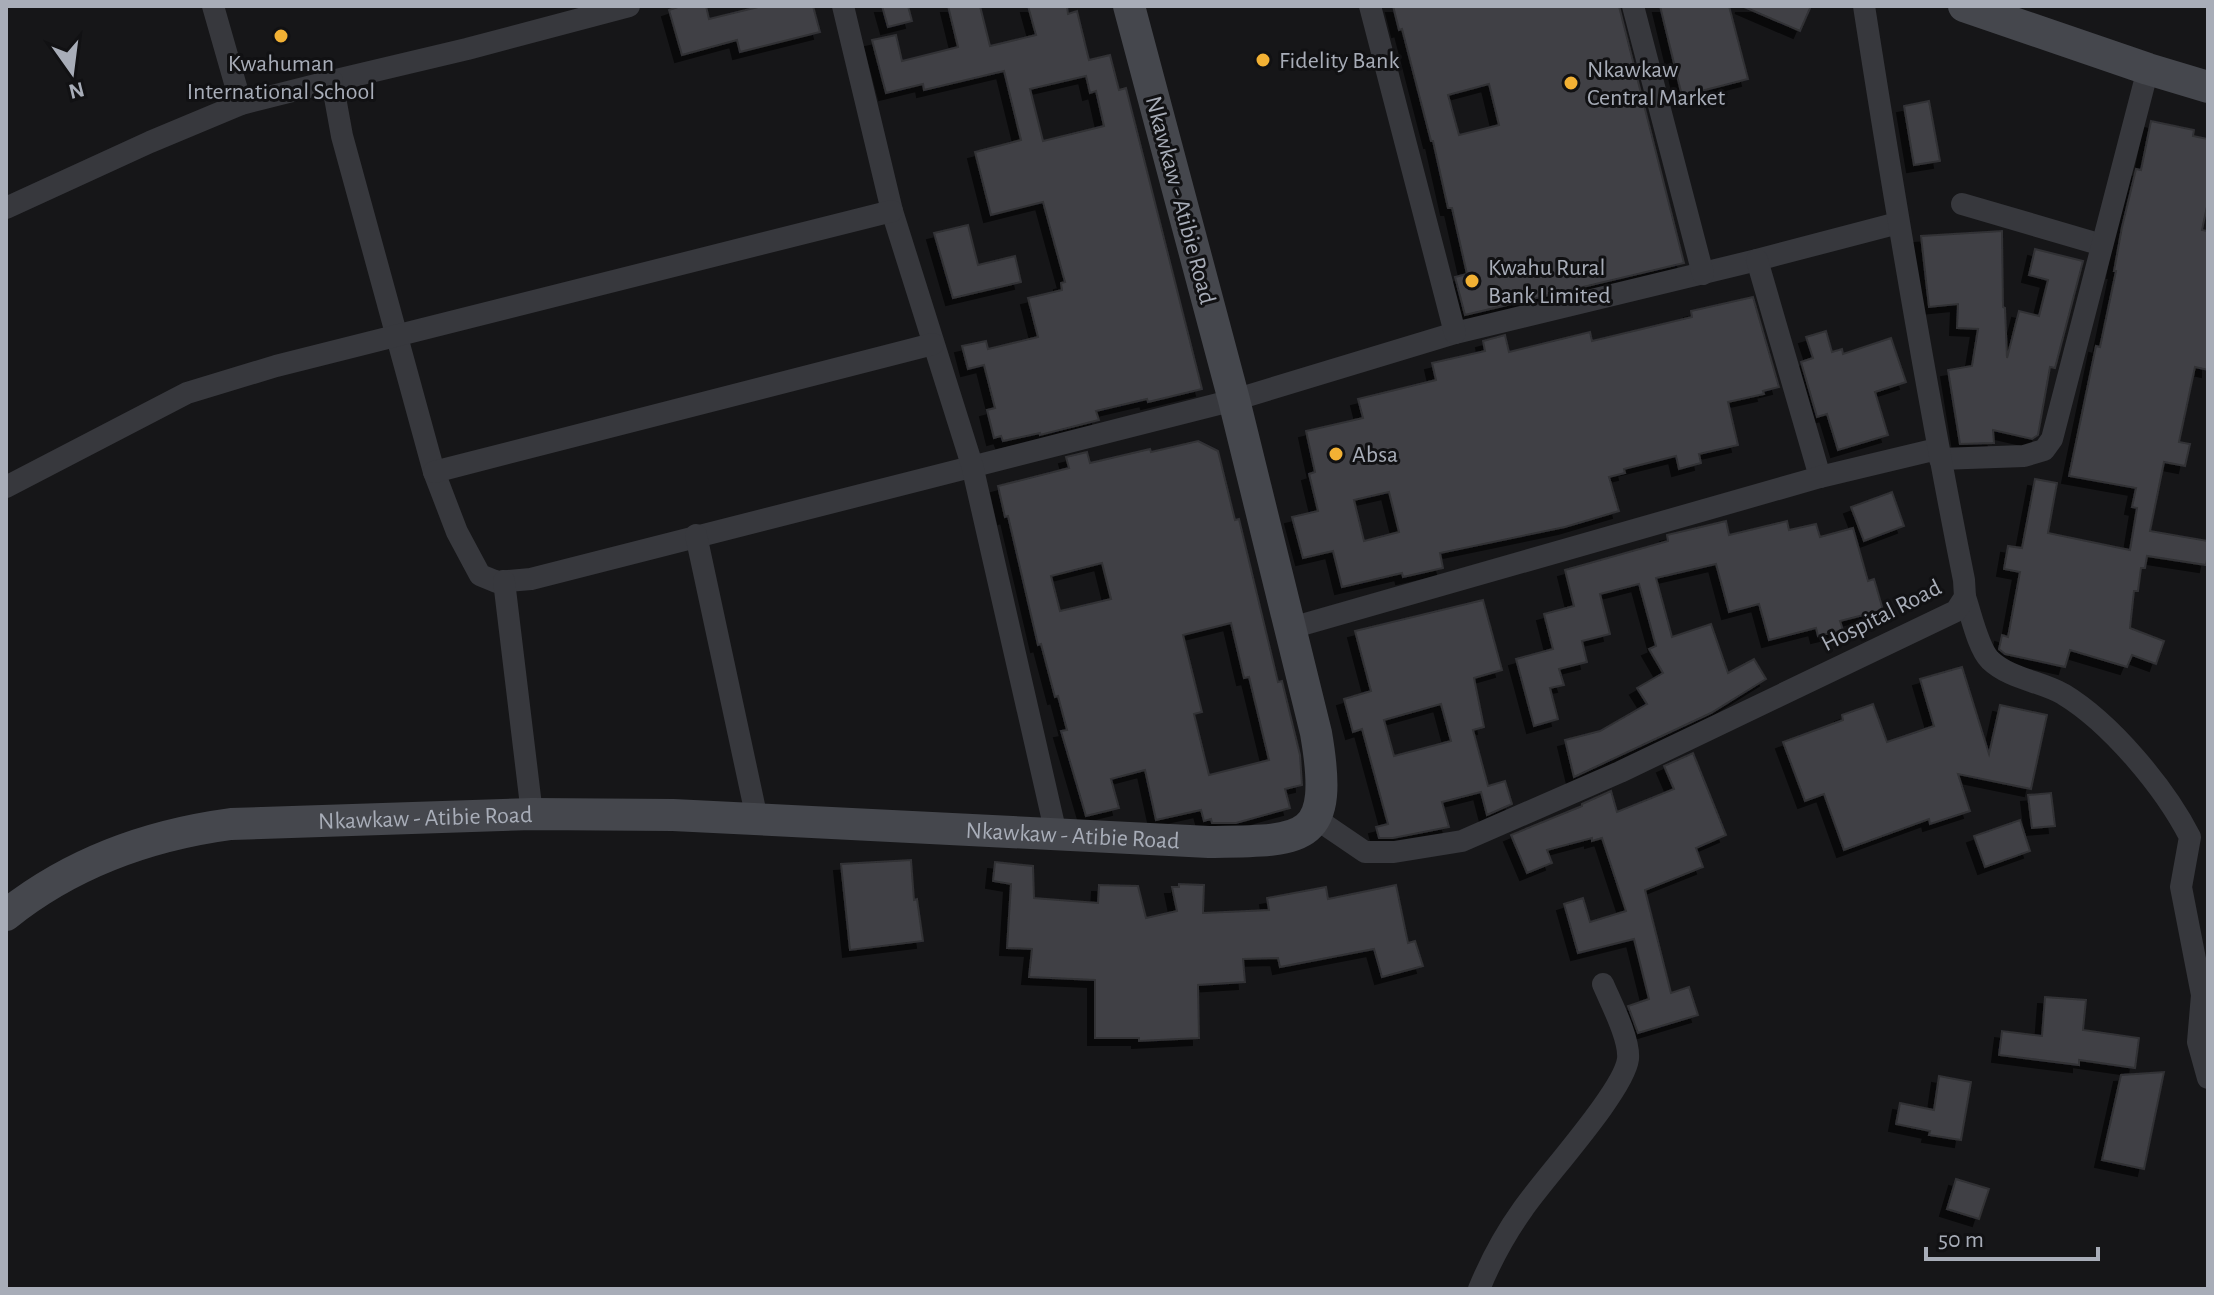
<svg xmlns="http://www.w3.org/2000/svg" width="2214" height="1295" viewBox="0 0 2214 1295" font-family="'Alegreya Sans',sans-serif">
  <defs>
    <filter id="shadow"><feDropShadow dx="-7" dy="7" stdDeviation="0" flood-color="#0009"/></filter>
  </defs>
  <rect width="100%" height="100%" fill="#161618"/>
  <g fill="#404145" stroke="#303034" stroke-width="2" fill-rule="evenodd" filter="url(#shadow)">
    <polygon points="681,6 706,6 709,19 762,6 813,6 820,32 740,52 737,40 682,55 669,10"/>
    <polygon points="882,6 908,6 912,21 888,27"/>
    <path d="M 948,6 L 980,6 L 990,46 L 1036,35 L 1028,6 L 1067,6 L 1068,14 L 1077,11 L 1089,60 L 1110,55 L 1119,90 L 1126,88 L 1202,389 L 1148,402 L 1147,399 L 1096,411 L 1099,420 L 1040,435 L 1040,433 L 1003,441 L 1001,436 L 994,438 L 987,410 L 995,408 L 984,365 L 968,369 L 962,346 L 986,341 L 988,349 L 1038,337 L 1028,298 L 1062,290 L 1061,283 L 1065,282 L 1043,202 L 991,215 L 975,152 L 1021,140 L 1004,71 L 924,90 L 923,84 L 886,93 L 872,40 L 896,35 L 902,61 L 958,47 ZM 1086,76 L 1090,93 L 1096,91 L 1104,126 L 1043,141 L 1030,89 Z"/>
    <path d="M 1393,6 L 1619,6 L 1684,263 L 1465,315 L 1455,277 L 1467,274 L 1452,208 L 1448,208 L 1433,141 L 1431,141 L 1402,29 L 1399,30 ZM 1489,84 L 1499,125 L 1459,135 L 1448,95 Z"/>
    <polygon points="1660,6 1729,6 1748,79 1682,96"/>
    <polygon points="1742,6 1811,6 1800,31"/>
    <polygon points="1929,101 1940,161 1914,165 1904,106"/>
    <polygon points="2151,121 2194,130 2193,136 2208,139 2208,202 2202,230 2208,231 2208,370 2195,367 2179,442 2190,444 2185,466 2164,462 2150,531 2208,541 2208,555 2206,565 2147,556 2145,568 2141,568 2138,591 2134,591 2130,628 2164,641 2156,664 2132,655 2127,667 2070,650 2065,667 2005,654 1999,649 2002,635 2008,637 2020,572 2004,569 2008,546 2022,548 2035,479 2057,483 2048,533 2130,550 2137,508 2132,507 2136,488 2069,476 2096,346 2100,347 2116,271 2114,271 2122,227 2136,169 2141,170"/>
    <polygon points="968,225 978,265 1015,256 1021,282 953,298 934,233"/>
    <polygon points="2002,231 2003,307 2005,308 2007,358 2019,311 2039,316 2048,280 2029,275 2035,249 2083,261 2055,368 2050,367 2038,435 2032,439 1993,430 1994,443 1960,444 1948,370 1972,366 1978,329 1957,328 1958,304 1929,307 1921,236"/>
    <path d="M 1753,297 L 1779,387 L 1763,391 L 1764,394 L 1728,402 L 1738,445 L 1699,454 L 1701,463 L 1679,469 L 1676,456 L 1624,469 L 1625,473 L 1609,477 L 1619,511 L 1565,527 L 1440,553 L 1443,568 L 1403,577 L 1402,573 L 1342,587 L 1333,551 L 1303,558 L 1292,517 L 1318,511 L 1309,474 L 1315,472 L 1306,431 L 1363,418 L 1358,399 L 1436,380 L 1432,363 L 1485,351 L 1483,341 L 1505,335 L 1509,352 L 1590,332 L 1592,341 L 1692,317 L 1691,311 ZM 1389,492 L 1399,532 L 1364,541 L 1354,500 Z"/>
    <polygon points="1826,331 1832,352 1842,349 1843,354 1891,338 1906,382 1875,392 1888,435 1838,450 1827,414 1817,417 1801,362 1813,358 1806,337"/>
    <path d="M 1198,441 L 1218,451 L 1235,520 L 1239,519 L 1278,682 L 1282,681 L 1300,755 L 1302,785 L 1285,789 L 1290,808 L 1236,823 L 1212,823 L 1211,819 L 1204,821 L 1201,810 L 1156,820 L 1145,770 L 1111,779 L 1119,808 L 1086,816 L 1061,731 L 1067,730 L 1058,696 L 1055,697 L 1041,644 L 1038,645 L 1008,516 L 1005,517 L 998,486 L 1069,468 L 1066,457 L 1087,452 L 1090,463 L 1150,449 L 1151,452 ZM 1102,563 L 1111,599 L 1060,611 L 1051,576 ZM 1231,623 L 1244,678 L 1249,677 L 1269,760 L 1209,775 L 1194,714 L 1202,712 L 1183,635 Z"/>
    <polygon points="1892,492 1904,526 1864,541 1851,507"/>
    <polygon points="1726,521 1729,535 1787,521 1789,530 1816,524 1820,537 1853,528 1868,581 1874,579 1883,610 1840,621 1843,630 1818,636 1816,628 1769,640 1759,604 1729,612 1716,564 1656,578 1672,637 1711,624 1728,673 1754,659 1766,679 1711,713 1574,777 1565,740 1600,731 1647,704 1637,688 1663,673 1649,649 1656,646 1639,584 1600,594 1610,634 1582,641 1587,662 1559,669 1564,685 1550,688 1558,719 1534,726 1516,659 1553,649 1544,614 1574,606 1565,570 1668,541 1667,535"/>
    <path d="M 1483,600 L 1502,670 L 1474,678 L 1484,727 L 1473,730 L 1488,786 L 1505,781 L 1512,804 L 1487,815 L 1481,792 L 1442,802 L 1449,827 L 1393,838 L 1379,838 L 1376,827 L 1388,824 L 1362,729 L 1353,732 L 1344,699 L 1371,691 L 1355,631 ZM 1441,704 L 1451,741 L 1394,756 L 1384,720 Z"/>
    <polygon points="1962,667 1989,754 2000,705 2047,715 2031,789 1958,774 1970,811 1930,824 1929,819 1844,850 1824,794 1805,801 1783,742 1843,720 1842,715 1873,704 1887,742 1934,726 1920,679"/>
    <polygon points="1693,753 1726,835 1696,848 1703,867 1645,890 1671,993 1689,987 1698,1015 1638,1033 1628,1006 1649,999 1634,939 1578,953 1564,904 1583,898 1590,922 1626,911 1602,838 1592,841 1592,838 1547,850 1552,863 1527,873 1511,835 1582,806 1582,804 1611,791 1617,812 1674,789 1664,766"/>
    <polygon points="2051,793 2055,826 2032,828 2028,795"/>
    <polygon points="2020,820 2030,851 1985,867 1974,836"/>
    <polygon points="911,860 914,900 917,899 923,941 850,950 841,864"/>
    <polygon points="995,862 1033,866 1034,898 1098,903 1099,885 1138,886 1146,918 1177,911 1172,887 1179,887 1179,884 1204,885 1203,913 1269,910 1267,898 1326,887 1328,899 1396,885 1408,943 1415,941 1423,966 1382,977 1374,949 1280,967 1278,958 1243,959 1245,982 1198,985 1199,1038 1139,1041 1139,1038 1095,1038 1095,980 1029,977 1032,949 1007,948 1011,884 993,881"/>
    <polygon points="2045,997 2086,1000 2083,1030 2139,1038 2135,1068 2079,1060 2079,1065 1999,1055 2002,1031 2042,1036"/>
    <polygon points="2164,1072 2144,1169 2102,1160 2121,1075"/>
    <polygon points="1939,1076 1971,1082 1961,1140 1929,1135 1930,1131 1896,1124 1900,1103 1934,1110"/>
    <polygon points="1956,1179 1989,1189 1979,1219 1947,1209"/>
  </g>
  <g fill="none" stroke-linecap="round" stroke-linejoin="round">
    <g stroke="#37383d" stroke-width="22">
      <polyline points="213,6 241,104"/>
      <polyline points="629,6 467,49 332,81 342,136 434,472 457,532 480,575 497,582 531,579 1234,400 1455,333 1757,260 1898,223"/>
      <polyline points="843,6 892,211 972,465 1056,834"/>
      <polyline points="1370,6 1455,333"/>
      <polyline points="1633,6 1703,274"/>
      <polyline points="1962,204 2102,245"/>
      <polyline points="6,208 150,142 241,104 332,81"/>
      <polyline points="1757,260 1820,477"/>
      <polyline points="1940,459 2024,456 2044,450 2052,439 2148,69"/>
      <polyline points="434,472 933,344"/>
      <polyline points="6,487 187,393 276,366 892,211"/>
      <polyline points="696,535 757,819"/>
      <polyline points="504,581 532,814"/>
      <path d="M 1965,597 C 1971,614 1978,648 1990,660 C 2010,679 2040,681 2063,694 C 2111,723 2165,788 2190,837 L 2181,887 L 2202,995 L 2198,1042 L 2208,1078"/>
      <polyline points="1291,628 1820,477 1937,449"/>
      <path d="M 1315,818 L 1365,852 L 1394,852 L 1462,841 L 1620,772 L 1956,611 L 1965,597 L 1964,580 C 1926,390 1894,198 1864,6"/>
      <path d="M 1479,1289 C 1491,1260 1505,1234 1523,1209 C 1545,1177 1624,1091 1628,1059 C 1630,1039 1611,1003 1603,984"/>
    </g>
    <g stroke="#45474d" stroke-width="32">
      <polyline points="1964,6 2148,69 2208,87"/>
      <path id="s1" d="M 6,915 C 71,863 149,835 231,824 L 532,814 L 673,815 L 1209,842 C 1306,841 1335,843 1316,733 L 1234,400 L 1129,6"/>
    </g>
  </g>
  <g fill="#f2b134" stroke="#111113" stroke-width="3">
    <circle cx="281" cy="36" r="8"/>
    <circle cx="1263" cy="60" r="8"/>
    <circle cx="1571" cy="83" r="8"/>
    <circle cx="1472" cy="281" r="8"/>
    <circle cx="1336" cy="454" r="8"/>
  </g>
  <g text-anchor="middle" stroke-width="6" stroke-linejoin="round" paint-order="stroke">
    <g font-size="24" fill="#a8adb8" stroke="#111113" text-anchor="start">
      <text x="1279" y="68">Fidelity Bank</text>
      <text x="281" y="71" text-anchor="middle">Kwahuman<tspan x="281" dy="28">International School</tspan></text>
      <text x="1587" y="77">Nkawkaw<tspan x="1587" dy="28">Central Market</tspan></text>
      <text x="1488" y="275">Kwahu Rural<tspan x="1488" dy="28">Bank Limited</tspan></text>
      <text x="1352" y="462">Absa</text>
    </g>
    <g font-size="24" fill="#a8adb8" stroke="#111113">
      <text transform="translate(1181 200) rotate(75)" y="8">Nkawkaw - Atibie Road</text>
      <text transform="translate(1881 615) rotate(-27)" y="8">Hospital Road</text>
      <text dy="8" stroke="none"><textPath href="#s1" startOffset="440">Nkawkaw - Atibie Road</textPath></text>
      <text dy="8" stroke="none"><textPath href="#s1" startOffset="1088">Nkawkaw - Atibie Road</textPath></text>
    </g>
  </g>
  <rect width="2214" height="1295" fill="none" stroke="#a8adb8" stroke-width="16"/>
  <g transform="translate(72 72) rotate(166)" stroke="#111113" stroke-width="6" paint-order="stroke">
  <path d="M0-6L14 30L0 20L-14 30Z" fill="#a8adb8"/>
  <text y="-12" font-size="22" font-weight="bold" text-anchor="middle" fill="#a8adb8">N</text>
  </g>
  <path d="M1926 1247v12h172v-12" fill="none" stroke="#a8adb8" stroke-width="4"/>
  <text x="1938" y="1247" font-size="24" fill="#a8adb8" stroke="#111113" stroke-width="6" paint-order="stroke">50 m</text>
</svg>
